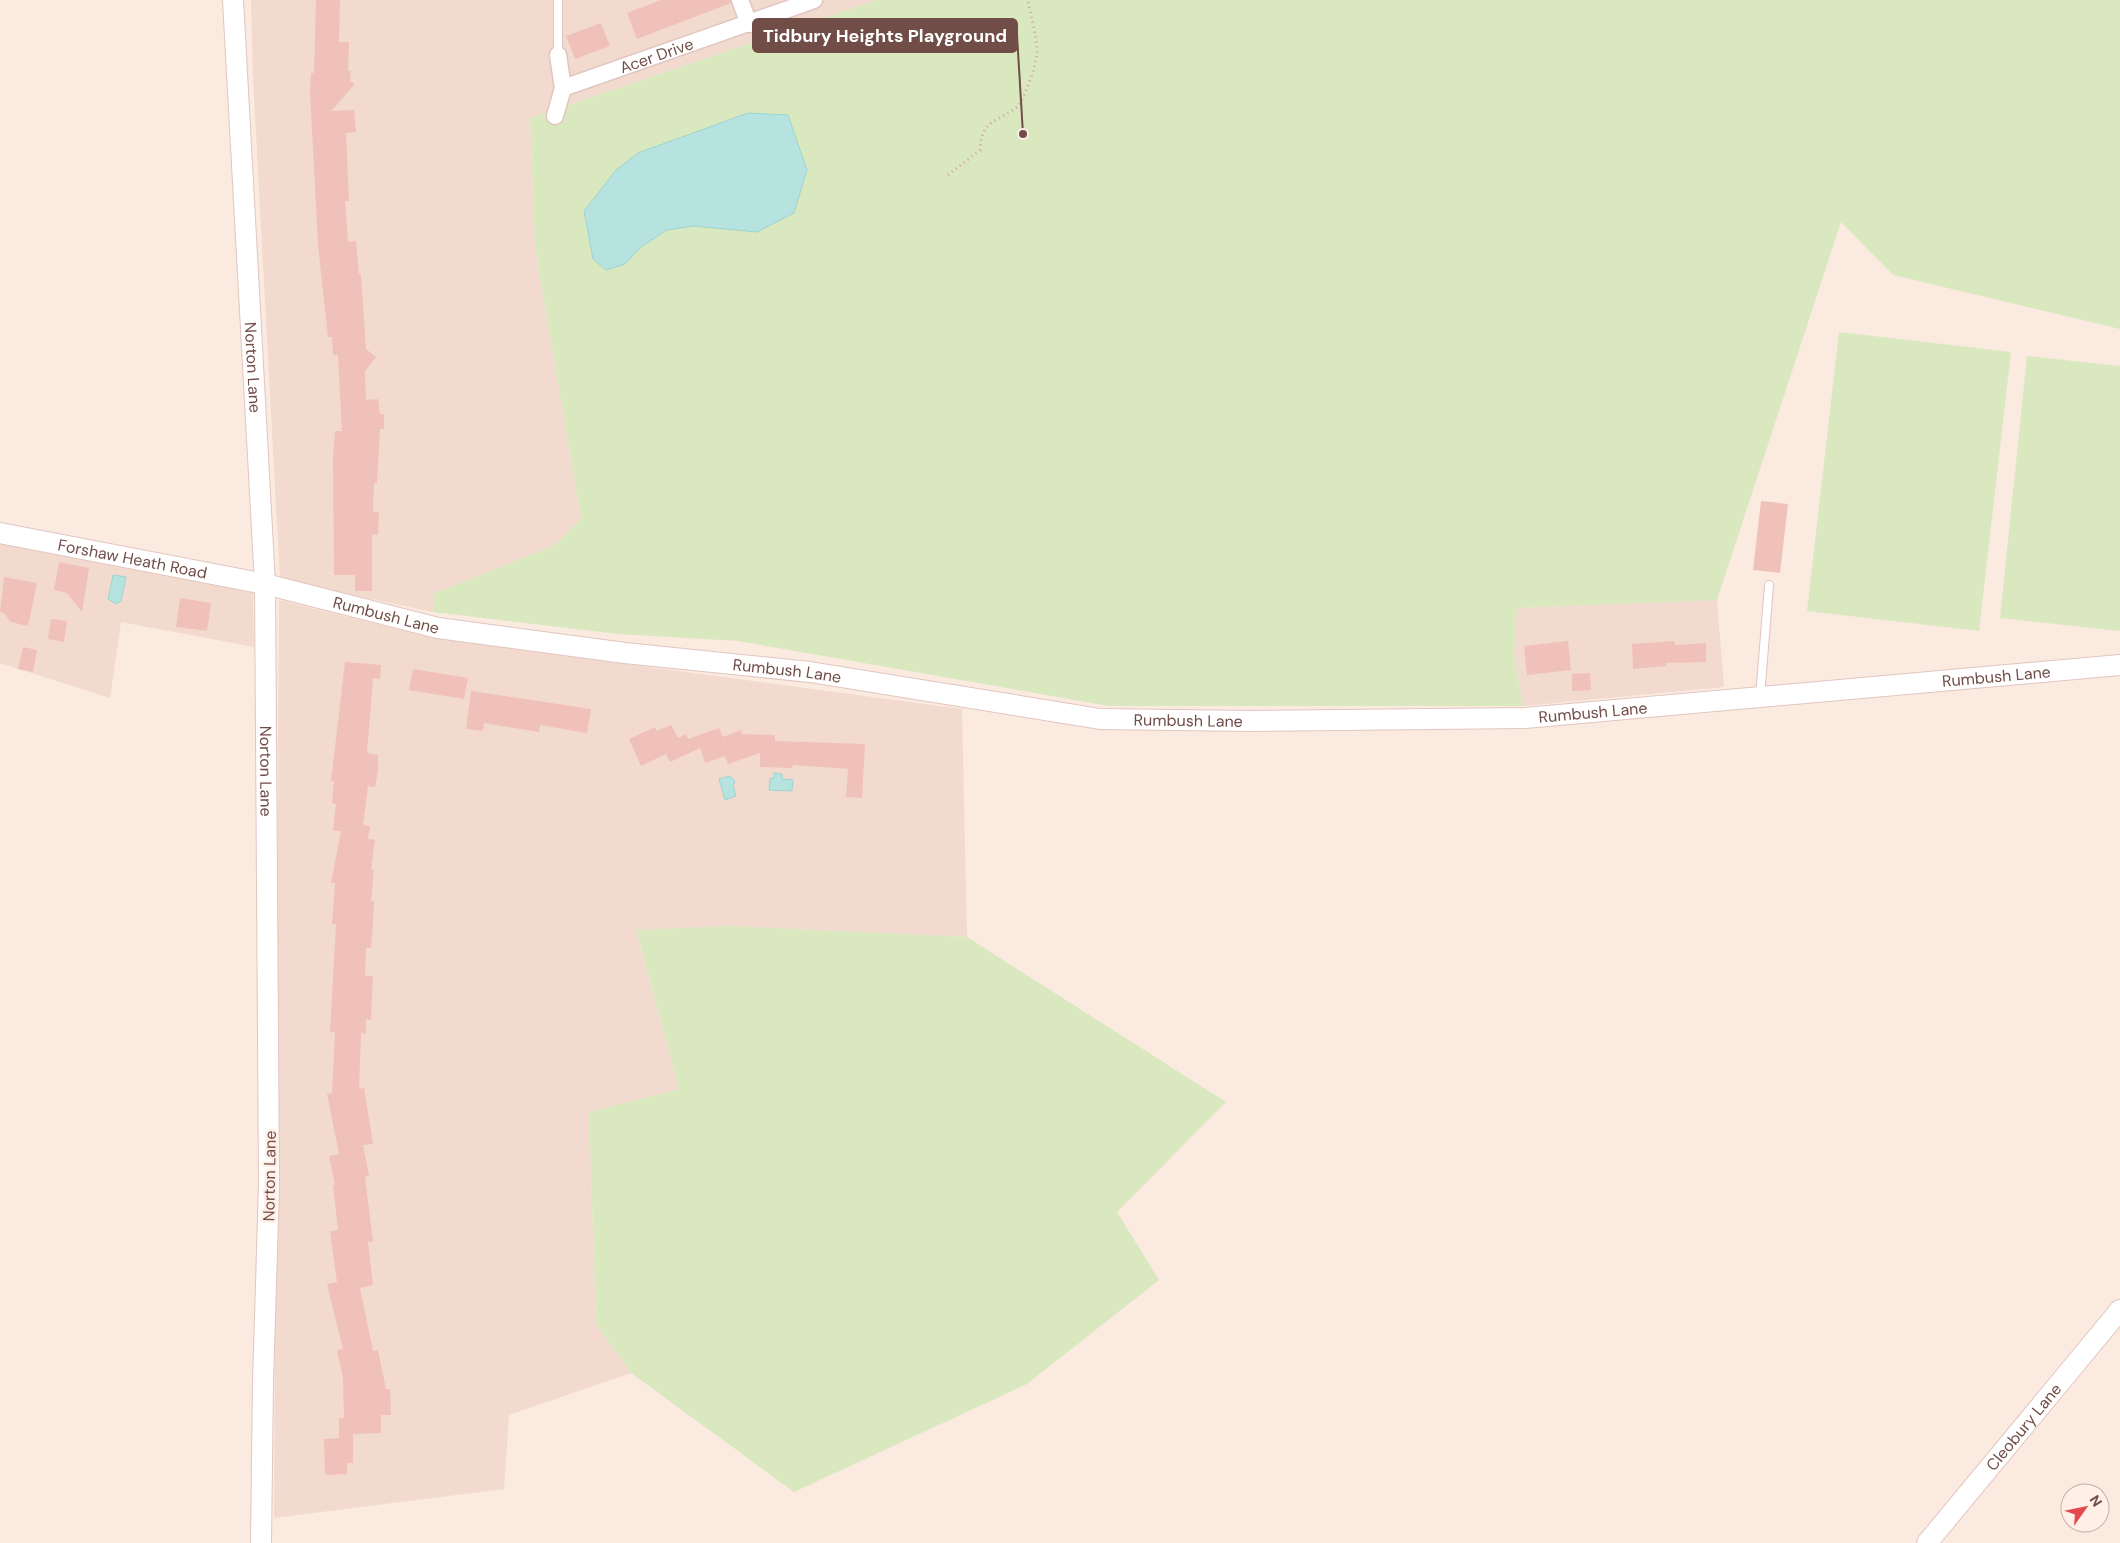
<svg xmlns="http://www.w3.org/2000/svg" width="2120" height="1543" viewBox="0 0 2120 1543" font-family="'DM Sans',sans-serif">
  <rect width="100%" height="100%" fill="#fbeae0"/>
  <g fill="#f2dacf">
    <polygon points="251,0 877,0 530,118 535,247 581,519 555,545 434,594 433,612 280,580 253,79"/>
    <polygon points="0,542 135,567 253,593 254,647 121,622 110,698 0,663"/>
    <polygon points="279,600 433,638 962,709 967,937 732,926 636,931 679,1089 589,1113 596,1324 631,1373 509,1415 504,1489 274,1518"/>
    <polygon points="1717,600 1724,687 1523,706 1514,655 1516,608"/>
  </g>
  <g fill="#dae8c0">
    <polygon points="877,0 2120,0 2120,329 1893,275 1841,222 1717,600 1517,608 1514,655 1523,706 1109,706 738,641 618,634 433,612 433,594 555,545 581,519 535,247 530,118"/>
    <polygon points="1839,332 2011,352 1979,631 1807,611"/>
    <polygon points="2027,356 2120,366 2120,631 2000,618"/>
    <polygon points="732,926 967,937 1226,1102 1117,1212 1159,1280 1027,1384 794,1492 631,1373 596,1324 589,1112 679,1089 636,930"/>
  </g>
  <g fill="#b6e3df" stroke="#9cd5d0">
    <polygon points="748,113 788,115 807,170 794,213 757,232 694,226 667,230 641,247 625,264 606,270 593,259 584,211 616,170 638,153"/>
    <polygon points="113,575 126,577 121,601 116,604 108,599"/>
    <polygon points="774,773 782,774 782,779 793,780 792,791 769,790 770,778 774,778"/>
    <polygon points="730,776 735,781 733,785 736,796 725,800 719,779"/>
  </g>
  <g fill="#f0c1b9">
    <polygon points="316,0 340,0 339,42 349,42 348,71 351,71 350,81 355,84 331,111 354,110 356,132 346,133 349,201 345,201 348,242 356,241 359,274 361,274 366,349 376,357 365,371 366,400 378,399 380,414 384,414 384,429 380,429 377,483 374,483 373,512 379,512 378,535 372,534 372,591 355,591 355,575 334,575 333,458 335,431 342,431 338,355 333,355 332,337 328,337 318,245 310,92 311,73 314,73"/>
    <polygon points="661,0 730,0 731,3 637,39 627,13"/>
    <polygon points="601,23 610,46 575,59 566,36"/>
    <polygon points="1761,501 1788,504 1780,573 1753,570"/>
    <polygon points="59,562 89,568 82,612 67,593 54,590"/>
    <polygon points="4,577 37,583 28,626 11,622 4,613 0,612"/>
    <polygon points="180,598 211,603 207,631 176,627"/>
    <polygon points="51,619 67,621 64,642 48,639"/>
    <polygon points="1568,641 1571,670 1527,675 1524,646"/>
    <polygon points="1674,641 1675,645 1706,643 1706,662 1666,663 1666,666 1633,669 1632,644"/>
    <polygon points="23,647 37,650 33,672 18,669"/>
    <polygon points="345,662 381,665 380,679 373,678 367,753 378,755 378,771 375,787 368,786 363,825 370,826 368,839 375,840 371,870 374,870 371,901 374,901 373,924 371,948 366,948 365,976 373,976 371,1020 366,1019 366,1034 361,1033 359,1089 364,1088 373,1144 363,1145 369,1176 365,1176 373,1242 368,1242 373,1285 360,1288 373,1351 378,1350 386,1389 390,1389 391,1415 381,1415 381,1433 353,1434 353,1463 347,1463 347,1474 325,1475 324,1439 339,1438 339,1418 344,1418 343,1378 337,1350 343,1349 327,1284 337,1282 330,1231 338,1230 333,1185 335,1185 329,1156 339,1154 327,1094 332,1093 335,1032 330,1032 336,924 332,924 335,883 331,883 341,831 333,830 336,804 332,803 334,781 331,781"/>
    <polygon points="413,669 468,678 464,699 409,690"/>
    <polygon points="1590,673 1591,690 1572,691 1572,674"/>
    <polygon points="471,691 591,709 587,733 540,725 539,732 484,723 483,731 466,729"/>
    <polygon points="671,725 678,738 686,734 688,739 719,728 723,737 741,730 742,734 775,735 775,741 865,744 862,798 846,797 848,769 793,765 792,768 760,767 760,753 728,764 725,756 705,763 700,748 670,762 666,754 641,766 629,739 655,727 657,731"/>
  </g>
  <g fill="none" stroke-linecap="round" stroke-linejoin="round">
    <defs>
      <g id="service">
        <polyline points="558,0 558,55"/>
        <polyline points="1760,697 1769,585"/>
      </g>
      <g id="minor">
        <polyline points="740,0 749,24"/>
        <path id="s1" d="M 563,88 L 814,0"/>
        <polyline points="555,116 563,88 558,55"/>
      </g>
      <g id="tertiary">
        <path id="s2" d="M 233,0 L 265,584 L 269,1185 L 263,1382 L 261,1543"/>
        <path id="s3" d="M 0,533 L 265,584 L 438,628 L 625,653 L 810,672 L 1100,719 L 1251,721 L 1525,718 L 2120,665"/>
        <path id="s4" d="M 1927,1543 L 2120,1310"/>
      </g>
    </defs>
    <use href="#service" stroke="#e1c6c0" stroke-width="10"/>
    <use href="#minor" stroke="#e1c6c0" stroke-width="19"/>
    <use href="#tertiary" stroke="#e1c6c0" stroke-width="22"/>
    <path stroke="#d4a49c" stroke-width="3" stroke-dasharray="1 4" stroke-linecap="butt" d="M 948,175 L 980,150 C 981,120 997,122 1017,107 C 1024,101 1037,63 1037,53 C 1038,39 1030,15 1028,0"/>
    <use href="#service" stroke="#fff" stroke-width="8"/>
    <use href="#minor" stroke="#fff" stroke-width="16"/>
    <use href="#tertiary" stroke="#fff" stroke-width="20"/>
  </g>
  <g text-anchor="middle" stroke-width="5" stroke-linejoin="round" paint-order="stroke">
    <g font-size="16" fill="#714d48" stroke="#ffefe6">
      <text dy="6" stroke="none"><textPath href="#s1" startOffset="99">Acer Drive</textPath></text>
      <text dy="6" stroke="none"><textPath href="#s2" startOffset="368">Norton Lane</textPath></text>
      <text dy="6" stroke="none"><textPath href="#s3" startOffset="135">Forshaw Heath Road</textPath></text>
      <text dy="6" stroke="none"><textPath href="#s3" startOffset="395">Rumbush Lane</textPath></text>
      <text dy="6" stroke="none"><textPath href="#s3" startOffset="800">Rumbush Lane</textPath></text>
      <text dy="6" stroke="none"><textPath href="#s3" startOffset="2015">Rumbush Lane</textPath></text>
      <text dy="6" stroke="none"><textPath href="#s3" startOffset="1610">Rumbush Lane</textPath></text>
      <text dy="6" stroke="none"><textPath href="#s3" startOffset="1205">Rumbush Lane</textPath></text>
      <text dy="6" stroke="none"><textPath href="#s2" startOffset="772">Norton Lane</textPath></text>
      <text transform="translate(269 1176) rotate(-89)" y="6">Norton Lane</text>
      <text dy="6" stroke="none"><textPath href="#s4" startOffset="151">Cleobury Lane</textPath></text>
    </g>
  </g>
  <path fill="none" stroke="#714d48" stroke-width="2" d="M1023 134L1017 35"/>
  <circle fill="#714d48" stroke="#ffefe6" stroke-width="2" cx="1023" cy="134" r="5"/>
  <rect fill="#714d48" stroke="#714d48" stroke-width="2" x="753" y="19" width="264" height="33" rx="5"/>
  <g font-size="18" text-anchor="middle" font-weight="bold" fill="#fff">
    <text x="885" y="42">Tidbury Heights Playground</text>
  </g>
  <g transform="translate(2085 1508) rotate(57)"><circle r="24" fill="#ffefe6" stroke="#c6aea7"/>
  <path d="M0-4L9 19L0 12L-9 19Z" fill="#e2484c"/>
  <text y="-8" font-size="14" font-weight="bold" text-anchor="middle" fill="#714d48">N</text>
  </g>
</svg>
